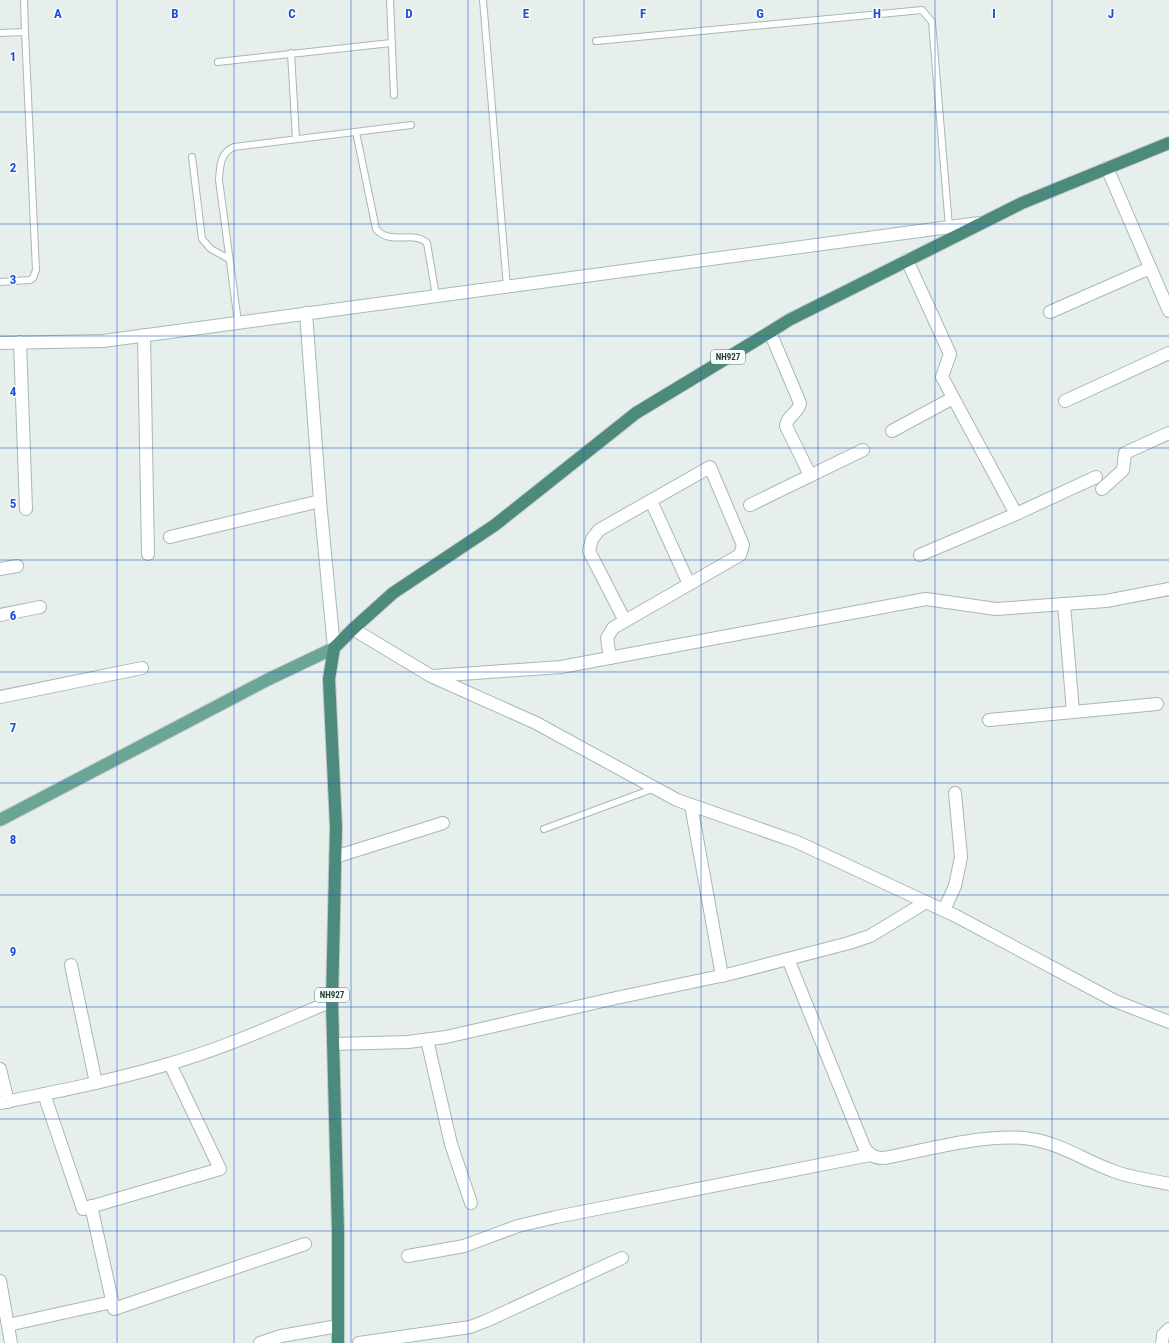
<svg xmlns="http://www.w3.org/2000/svg" width="1169" height="1343" viewBox="0 0 1169 1343" font-family="'Roboto Condensed',sans-serif">
  <rect width="100%" height="100%" fill="#e6efeb"/>
  <g fill="none" stroke-linecap="round" stroke-linejoin="round">
    <defs>
      <g id="service">
        <polyline points="390,0 394,95"/>
        <polyline points="483,0 507,287"/>
        <polyline points="0,33 25,32 24,0"/>
        <polyline points="596,41 922,10 932,22 949,227"/>
        <polyline points="291,53 296,139"/>
        <polyline points="218,62 391,43"/>
        <path d="M 356,132 L 376,229 C 390,246 414,230 427,243 L 436,296"/>
        <polyline points="192,157 202,239 211,249 229,259"/>
        <polyline points="0,282 30,280 33,278 36,270 25,32"/>
        <path d="M 238,322 L 219,180 C 220,166 220,153 234,147 L 411,125"/>
        <polyline points="544,829 655,788"/>
      </g>
      <g id="minor">
        <polyline points="1107,168 1169,311"/>
        <polyline points="907,260 950,354 942,377 1016,514 1096,477"/>
        <polyline points="1050,312 1150,268"/>
        <path d="M 770,332 L 800,403 C 799,413 787,415 786,426 L 810,475"/>
        <polyline points="144,335 148,554"/>
        <polyline points="20,342 26,509"/>
        <polyline points="1065,401 1169,353"/>
        <polyline points="892,431 953,398"/>
        <polyline points="1102,489 1123,470 1125,453 1169,433"/>
        <polyline points="651,501 689,584"/>
        <polyline points="750,505 863,450"/>
        <polyline points="170,537 320,501"/>
        <polyline points="920,555 1016,514"/>
        <polyline points="0,569 17,566"/>
        <polyline points="1064,604 1073,712"/>
        <polyline points="0,615 40,607"/>
        <polyline points="353,629 431,676 536,723 677,800 797,842 956,916 1115,1001 1169,1022"/>
        <polyline points="610,658 607,638 613,628 625,621 740,555 743,545 710,467 599,530 592,539 589,551 625,621"/>
        <polyline points="433,676 561,667 926,599 996,609 1106,601 1169,589"/>
        <polyline points="0,697 142,668"/>
        <polyline points="989,720 1157,704"/>
        <polyline points="691,805 722,976"/>
        <polyline points="335,857 443,823"/>
        <polyline points="944,910 955,886 961,857 955,793"/>
        <path d="M 788,959 L 865,1149 C 871,1156 875,1158 884,1158 C 928,1150 988,1132 1031,1139 C 1062,1144 1087,1162 1116,1172 C 1133,1178 1152,1180 1169,1184"/>
        <polyline points="71,965 96,1083"/>
        <polyline points="427,1040 451,1144 471,1203"/>
        <polyline points="334,1044 408,1042 446,1037 616,998 730,974 849,943 870,936 926,902"/>
        <polyline points="0,1069 8,1102"/>
        <polyline points="44,1094 83,1209 220,1169 170,1064"/>
        <path d="M 0,1103 C 55,1092 111,1081 165,1065 C 223,1049 277,1024 332,1001"/>
        <polyline points="91,1206 114,1309 305,1244"/>
        <polyline points="408,1256 464,1246 518,1226 556,1217 870,1155"/>
        <polyline points="0,1281 11,1343"/>
        <polyline points="8,1325 112,1302"/>
        <polyline points="260,1343 281,1336 338,1326"/>
        <polyline points="359,1343 470,1327 486,1321 622,1258"/>
        <polyline points="1162,1343 1163,1335 1169,1329"/>
      </g>
      <g id="secondary">
        <polyline points="306,313 320,501 334,648"/>
        <polyline points="0,343 103,341 979,223"/>
      </g>
      <polyline id="primary" points="0,820 267,680 334,648"/>
      <polyline id="trunk" points="338,1343 338,1231 332,1001 336,827 329,679 334,648 353,629 393,593 495,525 636,413 770,332 789,320 1022,203 1169,143"/>
    </defs>
    <use href="#service" stroke="#a8b8b2" stroke-width="8"/>
    <use href="#minor" stroke="#a8b8b2" stroke-width="14"/>
    <use href="#secondary" stroke="#a4bbb3" stroke-width="14"/>
    <use href="#primary" stroke="#c2cac8" stroke-width="14"/>
    <use href="#trunk" stroke="#c2cac8" stroke-width="14"/>
    <use href="#service" stroke="#fff" stroke-width="6"/>
    <use href="#minor" stroke="#fff" stroke-width="12"/>
    <use href="#secondary" stroke="#fff" stroke-width="12"/>
    <use href="#primary" stroke="#6aa596" stroke-width="12"/>
    <use href="#trunk" stroke="#4c8a7c" stroke-width="12"/>
  </g>
  <path fill="none" stroke="#1d4ed8" stroke-width="1" stroke-opacity="0.55" d="M 117,0 L 117,1343M 234,0 L 234,1343M 351,0 L 351,1343M 468,0 L 468,1343M 584,0 L 584,1343M 701,0 L 701,1343M 818,0 L 818,1343M 935,0 L 935,1343M 1052,0 L 1052,1343M 0,112 L 1169,112M 0,224 L 1169,224M 0,336 L 1169,336M 0,448 L 1169,448M 0,560 L 1169,560M 0,672 L 1169,672M 0,783 L 1169,783M 0,895 L 1169,895M 0,1007 L 1169,1007M 0,1119 L 1169,1119M 0,1231 L 1169,1231"/>
  <g text-anchor="middle" stroke-width="3" stroke-linejoin="round" paint-order="stroke">
    <g fill="#f7fbf9" stroke="#637a73" stroke-width="1">
      <rect x="711" y="350" width="34" height="14" rx="3"/>
      <rect x="315" y="988" width="34" height="14" rx="3"/>
    </g>
    <g font-size="9" font-weight="bold" fill="#24423a">
      <text x="728" y="360">NH927</text>
      <text x="332" y="998">NH927</text>
    </g>
  </g>
  <g font-size="13" text-anchor="middle" font-weight="bold" fill="#1d4ed8" stroke="#f7fbf9" stroke-width="3" stroke-linejoin="round" paint-order="stroke">
    <text x="58" y="18">A</text>
    <text x="175" y="18">B</text>
    <text x="292" y="18">C</text>
    <text x="409" y="18">D</text>
    <text x="526" y="18">E</text>
    <text x="643" y="18">F</text>
    <text x="760" y="18">G</text>
    <text x="877" y="18">H</text>
    <text x="994" y="18">I</text>
    <text x="1111" y="18">J</text>
    <text x="13" y="61">1</text>
    <text x="13" y="172">2</text>
    <text x="13" y="284">3</text>
    <text x="13" y="396">4</text>
    <text x="13" y="508">5</text>
    <text x="13" y="620">6</text>
    <text x="13" y="732">7</text>
    <text x="13" y="844">8</text>
    <text x="13" y="956">9</text>
  </g>
</svg>
